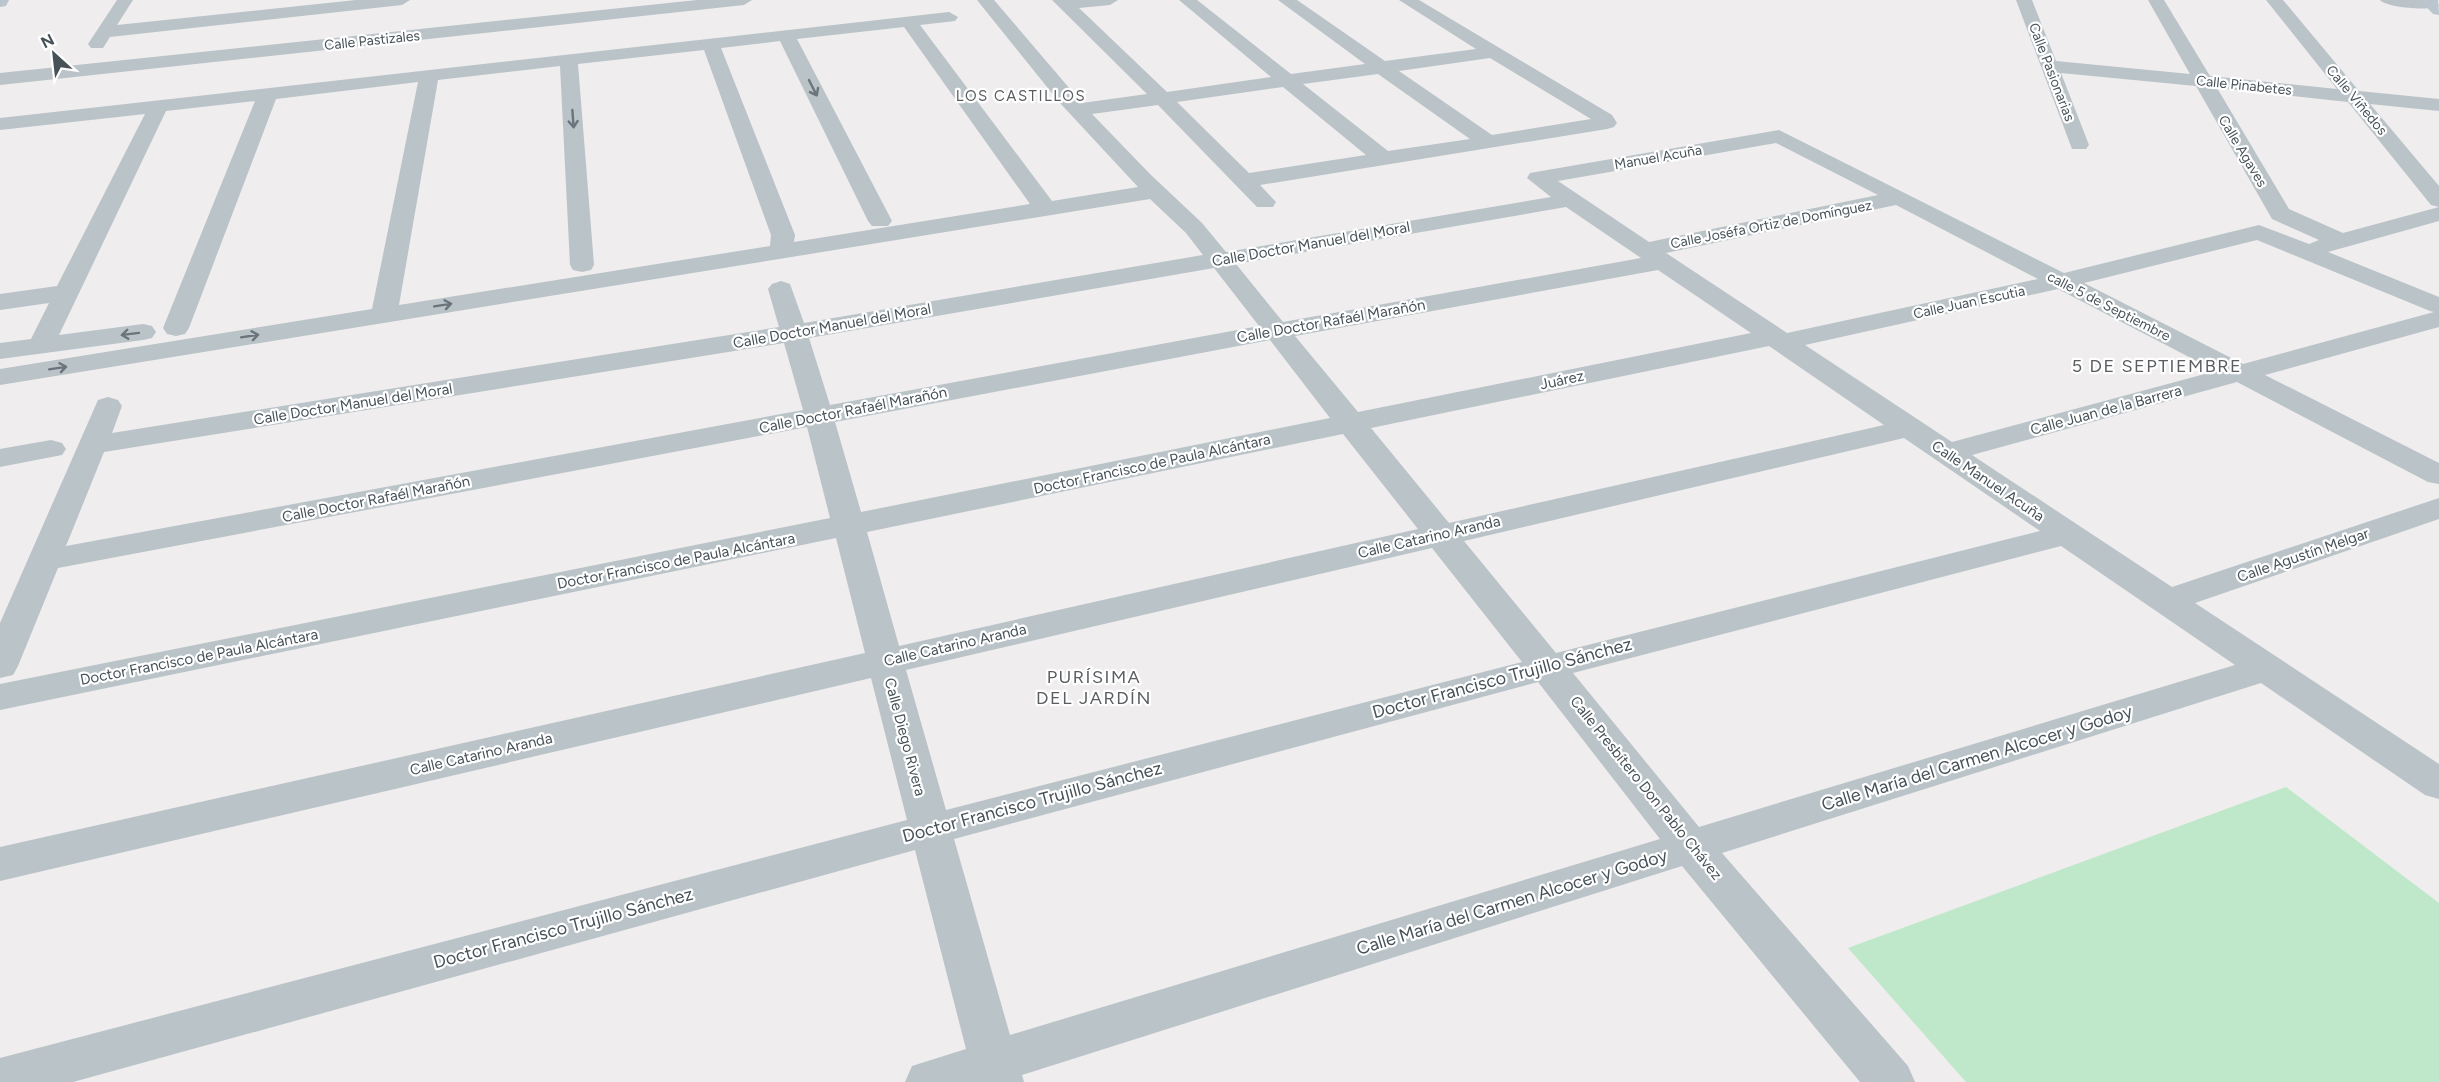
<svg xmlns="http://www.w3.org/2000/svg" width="2439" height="1082" viewBox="0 0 2439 1082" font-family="Figtree,sans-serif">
  <rect width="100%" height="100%" fill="#efeded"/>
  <polygon fill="#bfe8ca" points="2286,787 2439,903 2439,1082 1966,1082 1848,948"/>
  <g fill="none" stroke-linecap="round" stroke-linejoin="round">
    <g fill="#bac3c8" fill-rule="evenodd">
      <polygon points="117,0 133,0 117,25 356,0 410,0 402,5 110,37 103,48 91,48 88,44"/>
      <polygon points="697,0 752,0 744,5 0,85 0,73"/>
      <path d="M 977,0 L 994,0 L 1082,103 L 1147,94 L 1052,0 L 1118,0 L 1110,5 L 1079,8 L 1167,92 L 1271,77 L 1179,0 L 1197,0 L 1291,74 L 1365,64 L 1278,0 L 1297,0 L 1385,61 L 1476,49 L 1399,0 L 1419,0 L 1612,115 L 1617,123 L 1614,127 L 1607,129 L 1260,185 L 1276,202 L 1273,207 L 1257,207 L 1158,105 L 1092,114 L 1150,174 L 1202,223 L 1226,252 L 1551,197 L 1527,178 L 1530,173 L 1779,130 L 2064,273 L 2259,225 L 2309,244 L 2319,240 L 2272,219 L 2196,86 L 2061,73 L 2089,145 L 2086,149 L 2072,149 L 2016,0 L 2032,0 L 2056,61 L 2190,74 L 2148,0 L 2164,0 L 2210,76 L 2337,89 L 2266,0 L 2283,0 L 2359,91 L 2439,99 L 2439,111 L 2370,104 L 2439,186 L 2439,207 L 2431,205 L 2348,102 L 2217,88 L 2289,209 L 2343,233 L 2439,207 L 2439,221 L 2328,252 L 2439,297 L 2439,327 L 2265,375 L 2439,463 L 2439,484 L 2428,482 L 2237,382 L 1972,455 L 2172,587 L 2439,498 L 2439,519 L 2195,603 L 2439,764 L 2439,799 L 2425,795 L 2261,683 L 1722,853 L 1908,1066 L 1915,1082 L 1860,1082 L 1682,866 L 1022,1075 L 1024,1082 L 905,1082 L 912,1066 L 966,1049 L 915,850 L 73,1082 L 0,1082 L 0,1058 L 907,820 L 871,678 L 0,881 L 0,847 L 865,653 L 836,538 L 0,710 L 0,684 L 830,518 L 807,427 L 58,568 L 18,666 L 13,675 L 0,678 L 0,623 L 98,400 L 108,397 L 118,400 L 122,406 L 112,433 L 779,327 L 768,289 L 772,284 L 781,281 L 790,284 L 804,323 L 1203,255 L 1186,233 L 1150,199 L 0,385 L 0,369 L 372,309 L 418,82 L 276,99 L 189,328 L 185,334 L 176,336 L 167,334 L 163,328 L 255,101 L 166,111 L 59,335 L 143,324 L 152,326 L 156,332 L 152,338 L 143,340 L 0,359 L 0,343 L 31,339 L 49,303 L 0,310 L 0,294 L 57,286 L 145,114 L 0,130 L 0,118 L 949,12 L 958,17 L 955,21 L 920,25 L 1052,201 L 1138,187 L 1060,103 ZM 904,27 L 1030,204 L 794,242 L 795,235 L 721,48 L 780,41 L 868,221 L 872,226 L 888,226 L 892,221 L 797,39 ZM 704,50 L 771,235 L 770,246 L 399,305 L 438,80 L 560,66 L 570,265 L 573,270 L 582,272 L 591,270 L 594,265 L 578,64 ZM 1490,58 L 1591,119 L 1492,135 L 1399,71 ZM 1378,74 L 1470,139 L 1388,151 L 1303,84 ZM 1283,87 L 1366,155 L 1249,173 L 1177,102 ZM 1776,143 L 1878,195 L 1649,242 L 1558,181 ZM 1896,205 L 2038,279 L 1787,333 L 1666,253 ZM 1566,207 L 1641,258 L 1283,322 L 1236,264 ZM 2257,240 L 2430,311 L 2434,312 L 2243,364 L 2084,283 ZM 1214,268 L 1259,326 L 830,405 L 809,338 ZM 1658,270 L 1751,333 L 1358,412 L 1295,336 ZM 2058,289 L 2216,371 L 1952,442 L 1805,345 ZM 1270,340 L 1330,418 L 861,512 L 835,422 ZM 784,343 L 803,410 L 66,546 L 104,452 ZM 1769,346 L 1884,425 L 1449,523 L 1371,428 ZM 1343,434 L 1418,529 L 899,646 L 867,532 ZM 1904,438 L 2040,531 L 1556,653 L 1464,541 ZM 2061,546 L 2235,665 L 1699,827 L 1573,673 ZM 1432,548 L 1522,662 L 946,810 L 906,670 ZM 1538,682 L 1660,839 L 1010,1035 L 954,839 Z"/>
      <path d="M 2380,0 L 2436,0 L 2439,6 C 2430,11 2387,8 2380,0 Z"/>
      <polygon points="51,440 62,443 66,449 62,455 0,467 0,449"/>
    </g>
    <g fill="#bac5cd" fill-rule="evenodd">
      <polygon points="0,0 9,0 6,6 0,7"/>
      <polygon points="2420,0 2438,0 2439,15 2433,14"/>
    </g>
  </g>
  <defs><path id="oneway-shaft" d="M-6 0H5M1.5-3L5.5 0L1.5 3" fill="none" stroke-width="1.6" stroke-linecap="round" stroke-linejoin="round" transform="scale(1.5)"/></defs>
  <g stroke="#6a747a">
    <use href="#oneway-shaft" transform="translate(813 88) rotate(63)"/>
    <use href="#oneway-shaft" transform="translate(573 119) rotate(86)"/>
    <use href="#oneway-shaft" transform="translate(443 305) rotate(-9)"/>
    <use href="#oneway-shaft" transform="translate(130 334) rotate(173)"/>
    <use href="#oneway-shaft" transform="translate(250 336) rotate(-9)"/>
    <use href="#oneway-shaft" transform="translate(58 368) rotate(-9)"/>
  </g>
  <g text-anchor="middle" stroke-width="4.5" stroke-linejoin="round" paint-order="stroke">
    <g font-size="14" fill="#475258" stroke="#fff">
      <text transform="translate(372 40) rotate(-6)" y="5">Calle Pastizales</text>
      <text transform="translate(2052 72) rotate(69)" y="5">Calle Pasionarias</text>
      <text transform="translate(2244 85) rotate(6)" y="5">Calle Pinabetes</text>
      <text transform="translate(2357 100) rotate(50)" y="5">Calle Viñedos</text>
      <text transform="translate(2243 151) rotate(59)" y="5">Calle Agaves</text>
      <text transform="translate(1658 157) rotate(-10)" y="5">Manuel Acuña</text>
      <text transform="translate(1771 224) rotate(-11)" y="5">Calle Joséfa Ortiz de Domínguez</text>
      <text transform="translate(1969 302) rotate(-12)" y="5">Calle Juan Escutia</text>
      <text transform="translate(2109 306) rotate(27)" y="5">calle 5 de Septiembre</text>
    </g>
    <g font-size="15" letter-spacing="1.5" fill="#5a5e61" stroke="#fff">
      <text x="1021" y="101">LOS CASTILLOS</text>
    </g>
    <g font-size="15" fill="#475258" stroke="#fff">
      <text transform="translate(1311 244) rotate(-10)" y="5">Calle Doctor Manuel del Moral</text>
      <text transform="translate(1331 321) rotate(-10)" y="5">Calle Doctor Rafaél Marañón</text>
      <text transform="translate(832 326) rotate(-10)" y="5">Calle Doctor Manuel del Moral</text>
      <text transform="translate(1562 380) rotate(-12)" y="5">Juárez</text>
      <text transform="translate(353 404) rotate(-9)" y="5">Calle Doctor Manuel del Moral</text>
      <text transform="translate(853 410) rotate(-11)" y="5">Calle Doctor Rafaél Marañón</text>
      <text transform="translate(2106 410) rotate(-15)" y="5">Calle Juan de la Barrera</text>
      <text transform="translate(1152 464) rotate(-12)" y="5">Doctor Francisco de Paula Alcántara</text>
      <text transform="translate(1988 481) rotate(34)" y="5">Calle Manuel Acuña</text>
      <text transform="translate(376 499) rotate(-11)" y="5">Calle Doctor Rafaél Marañón</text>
      <text transform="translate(1429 537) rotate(-13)" y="5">Calle Catarino Aranda</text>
      <text transform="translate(2303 555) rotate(-19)" y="5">Calle Agustín Melgar</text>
      <text transform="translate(676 561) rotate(-11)" y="5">Doctor Francisco de Paula Alcántara</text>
      <text transform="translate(955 645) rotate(-13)" y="5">Calle Catarino Aranda</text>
      <text transform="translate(199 657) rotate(-11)" y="5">Doctor Francisco de Paula Alcántara</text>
      <text transform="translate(905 737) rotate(75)" y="5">Calle Diego Rivera</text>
      <text transform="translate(481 754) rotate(-13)" y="5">Calle Catarino Aranda</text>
      <text transform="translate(1646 788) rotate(51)" y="5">Calle Presbítero Don Pablo Chávez</text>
    </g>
    <g font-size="18" letter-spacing="1.5" fill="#5a5e61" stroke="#fff">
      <text x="2157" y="372">5 DE SEPTIEMBRE</text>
      <text x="1094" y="683">PURÍSIMA<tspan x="1094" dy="21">DEL JARDÍN</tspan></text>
    </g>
    <g font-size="18" fill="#475258" stroke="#fff">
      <text transform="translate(1502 678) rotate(-15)" y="6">Doctor Francisco Trujillo Sánchez</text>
      <text transform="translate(1977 758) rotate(-17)" y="6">Calle María del Carmen Alcocer y Godoy</text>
      <text transform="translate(1032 802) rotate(-15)" y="6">Doctor Francisco Trujillo Sánchez</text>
      <text transform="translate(1512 902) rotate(-17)" y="6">Calle María del Carmen Alcocer y Godoy</text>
      <text transform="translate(563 928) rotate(-15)" y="6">Doctor Francisco Trujillo Sánchez</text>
    </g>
  </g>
  <g transform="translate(54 54) rotate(333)" stroke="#ffffff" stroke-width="4.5" paint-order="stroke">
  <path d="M0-4.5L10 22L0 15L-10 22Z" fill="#475258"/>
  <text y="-9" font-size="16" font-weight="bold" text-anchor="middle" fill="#475258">N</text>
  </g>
</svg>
